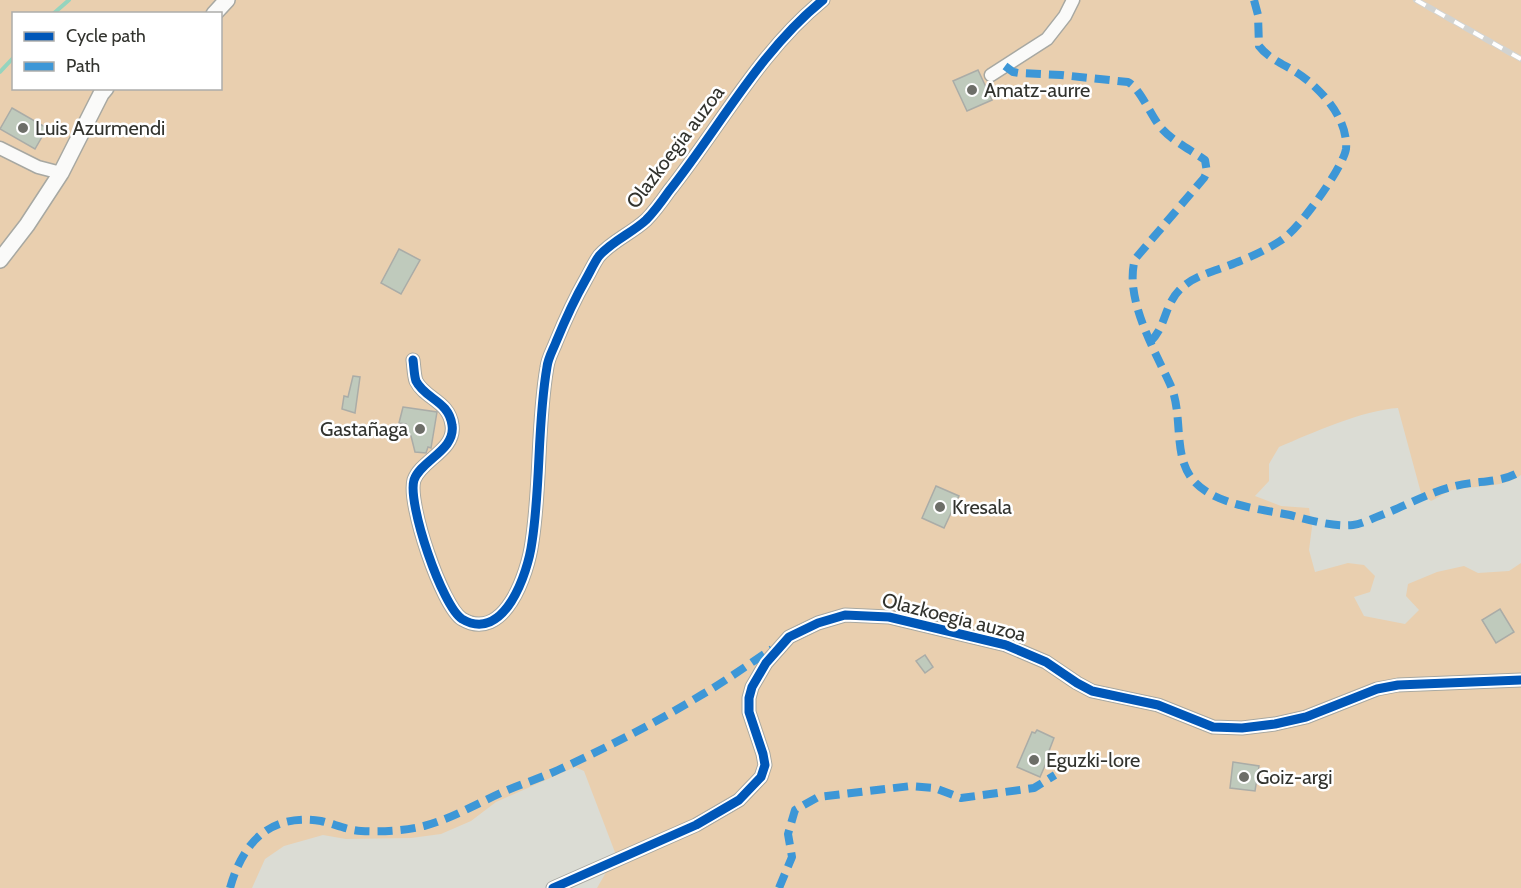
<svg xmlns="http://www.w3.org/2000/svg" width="1521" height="888" viewBox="0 0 1521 888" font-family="Cabin,sans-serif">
  <rect width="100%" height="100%" fill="#dbdcd4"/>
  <path fill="#e9cfaf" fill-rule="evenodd" d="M 0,0 L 1521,0 L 1521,475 C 1501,489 1475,485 1452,490 C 1445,492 1438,498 1431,501 L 1421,493 L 1398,408 C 1363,410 1312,433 1279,447 L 1269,464 L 1269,481 L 1255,496 L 1281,506 L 1309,508 L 1312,527 L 1309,550 L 1315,572 L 1348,563 L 1364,565 L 1375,576 L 1370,592 L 1354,597 L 1364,616 L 1405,624 L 1419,610 L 1406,596 L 1408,584 L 1437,572 L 1464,566 L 1478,573 L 1509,571 L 1521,563 L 1521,888 L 597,888 L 616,855 L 584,771 L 575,767 L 496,802 L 471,821 L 441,834 L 411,838 L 346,839 L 323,835 L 284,846 L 265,859 L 252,888 L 0,888 ZM 14,14 L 220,14 L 220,88 L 14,88 Z"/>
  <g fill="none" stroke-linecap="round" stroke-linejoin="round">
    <g stroke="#95d4be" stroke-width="4">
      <polyline points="53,14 69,0"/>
      <polyline points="0,72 14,57"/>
    </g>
  </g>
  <g fill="#bfcabc" stroke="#aaaca7" stroke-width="1.5">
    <polygon points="978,70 992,100 967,111 953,81"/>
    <polygon points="12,108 47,128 35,149 0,129"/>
    <polygon points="399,249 420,260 401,294 381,283"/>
    <polygon points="353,376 360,377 355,413 342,409 344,396 348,397"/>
    <polygon points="403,407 437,412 431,448 428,447 426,453 415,452 411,436 407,434 406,424 399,423"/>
    <polygon points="936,486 959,496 944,528 922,518"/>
    <polygon points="1500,609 1514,632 1496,643 1482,620"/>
    <polygon points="925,655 933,667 925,673 916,661"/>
    <polygon points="1037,730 1054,738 1049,751 1051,752 1040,777 1017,767 1032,732 1035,733"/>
    <polygon points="1233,762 1259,766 1255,791 1230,788"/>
  </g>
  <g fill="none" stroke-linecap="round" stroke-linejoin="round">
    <defs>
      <g id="minor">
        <polyline points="991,75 1047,39 1065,16 1073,0"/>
        <polyline points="0,148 38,167 61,173"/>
        <path d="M 413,360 C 414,367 414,375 416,381 C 425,399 449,401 452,425 C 456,450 421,460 414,480 C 407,503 442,606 462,619 C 504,644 528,573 532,542 C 541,484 537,424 547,367 C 548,358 553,350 556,342 C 565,320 574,300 586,279 C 590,272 594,263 599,256 C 612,241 632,233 646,220 C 654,212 662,201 669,191 C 720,127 759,52 823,0"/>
        <polyline points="553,888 696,825 739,800 761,777 765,765 763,754 749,712 749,698 752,687 766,663 789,637 818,623 845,615 889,617 1006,645 1046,662 1077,683 1092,691 1158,705 1213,727 1242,728 1275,724 1306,717 1377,689 1398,685 1521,680"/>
      </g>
      <g id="tertiary">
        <polyline points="214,14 227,0"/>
        <polyline points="0,260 27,225 61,173 101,94 106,88"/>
      </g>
    </defs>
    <use href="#minor" stroke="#a7a8a2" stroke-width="15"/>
    <use href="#tertiary" stroke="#a7a8a2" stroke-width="18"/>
    <use href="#minor" stroke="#fafaf9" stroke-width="12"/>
    <use href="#tertiary" stroke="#fafaf9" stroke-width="15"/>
    <defs>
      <polyline id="rail" points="1416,0 1521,59"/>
    </defs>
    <use href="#rail" stroke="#d2d3d0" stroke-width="6"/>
    <use href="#rail" stroke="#fff" stroke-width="4" stroke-dasharray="11" stroke-linecap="butt"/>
    <g stroke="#3d97d7" stroke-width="8" stroke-dasharray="15 8" stroke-linecap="butt">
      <path d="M 1005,66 L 1013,72 L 1019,73 L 1061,75 L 1128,82 C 1141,89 1151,117 1162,129 C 1174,142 1191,150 1205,160 L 1207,172 L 1204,178 L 1135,259 C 1124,298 1154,349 1170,384 C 1184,414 1172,455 1193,480 C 1214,505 1260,509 1290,515 C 1310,520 1332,527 1353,525 C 1362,524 1371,519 1379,516 C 1404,507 1429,492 1455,486 C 1478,480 1500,484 1521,471"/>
      <path d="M 1150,342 C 1168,325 1163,302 1185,285 C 1199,274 1219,270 1235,263 C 1251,257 1266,250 1280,241 C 1297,232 1343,168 1346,149 C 1347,140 1344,127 1339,118 C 1331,101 1312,82 1296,72 C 1283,64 1268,58 1259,46 L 1258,15 L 1254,0"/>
      <path d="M 230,888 C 243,842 270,813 321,821 C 334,824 347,830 361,831 C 381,832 404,831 424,826 C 451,819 478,803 503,792 C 521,784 541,778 558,770 C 608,747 657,722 703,694 C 727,680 749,664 772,649"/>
      <polyline points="779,888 792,857 788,834 795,810 818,797 911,786 935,788 961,798 1034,788 1055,775"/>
    </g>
    <defs>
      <g id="cycleway">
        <path d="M 413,360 C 414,367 414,375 416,381 C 425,399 449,401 452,425 C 456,450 421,460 414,480 C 407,503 442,606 462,619 C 504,644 528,573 532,542 C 541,484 537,424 547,367 C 548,358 553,350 556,342 C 565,320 574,300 586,279 C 590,272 594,263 599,256 C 612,241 632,233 646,220 C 654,212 662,201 669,191 C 720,127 759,52 823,0"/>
        <polyline points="553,888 696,825 739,800 761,777 765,765 763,754 749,712 749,698 752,687 766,663 789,637 818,623 845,615 889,617 1006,645 1046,662 1077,683 1092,691 1158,705 1213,727 1242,728 1275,724 1306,717 1377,689 1398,685 1521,680"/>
      </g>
    </defs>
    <use href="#cycleway" stroke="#fff" stroke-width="13"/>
    <use href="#cycleway" stroke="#0057b8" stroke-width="9"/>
  </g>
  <g fill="#6d6e68" stroke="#fff" stroke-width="2">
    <circle cx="972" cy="90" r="6"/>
    <circle cx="23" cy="128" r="6"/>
    <circle cx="420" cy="429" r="6"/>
    <circle cx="940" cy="507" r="6"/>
    <circle cx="1034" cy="760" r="6"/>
    <circle cx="1244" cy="777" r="6"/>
  </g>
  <g text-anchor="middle" stroke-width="5" stroke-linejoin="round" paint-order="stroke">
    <g font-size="20" fill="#32332e" stroke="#fff" text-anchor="start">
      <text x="984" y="97">Amatz-aurre</text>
      <text x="35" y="135">Luis Azurmendi</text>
      <text x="408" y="436" text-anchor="end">Gastañaga</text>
      <text x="952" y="514">Kresala</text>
      <text x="1046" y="767">Eguzki-lore</text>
      <text x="1256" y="784">Goiz-argi</text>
    </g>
    <g font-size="20" fill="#32332e" stroke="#fff">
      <text transform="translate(675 147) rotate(-53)" y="7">Olazkoegia auzoa</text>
      <text transform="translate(954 617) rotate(14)" y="7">Olazkoegia auzoa</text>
    </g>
  </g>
  <rect x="12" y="12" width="210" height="78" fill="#ffffff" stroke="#adadab" stroke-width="1.5"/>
  <rect x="24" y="32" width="30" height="9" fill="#0057b8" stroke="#adadab" stroke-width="1.5"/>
  <text x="66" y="42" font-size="18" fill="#32332e">Cycle path</text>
  <rect x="24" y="62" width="30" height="9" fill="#3d97d7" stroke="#adadab" stroke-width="1.5"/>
  <text x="66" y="72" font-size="18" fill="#32332e">Path</text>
</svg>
